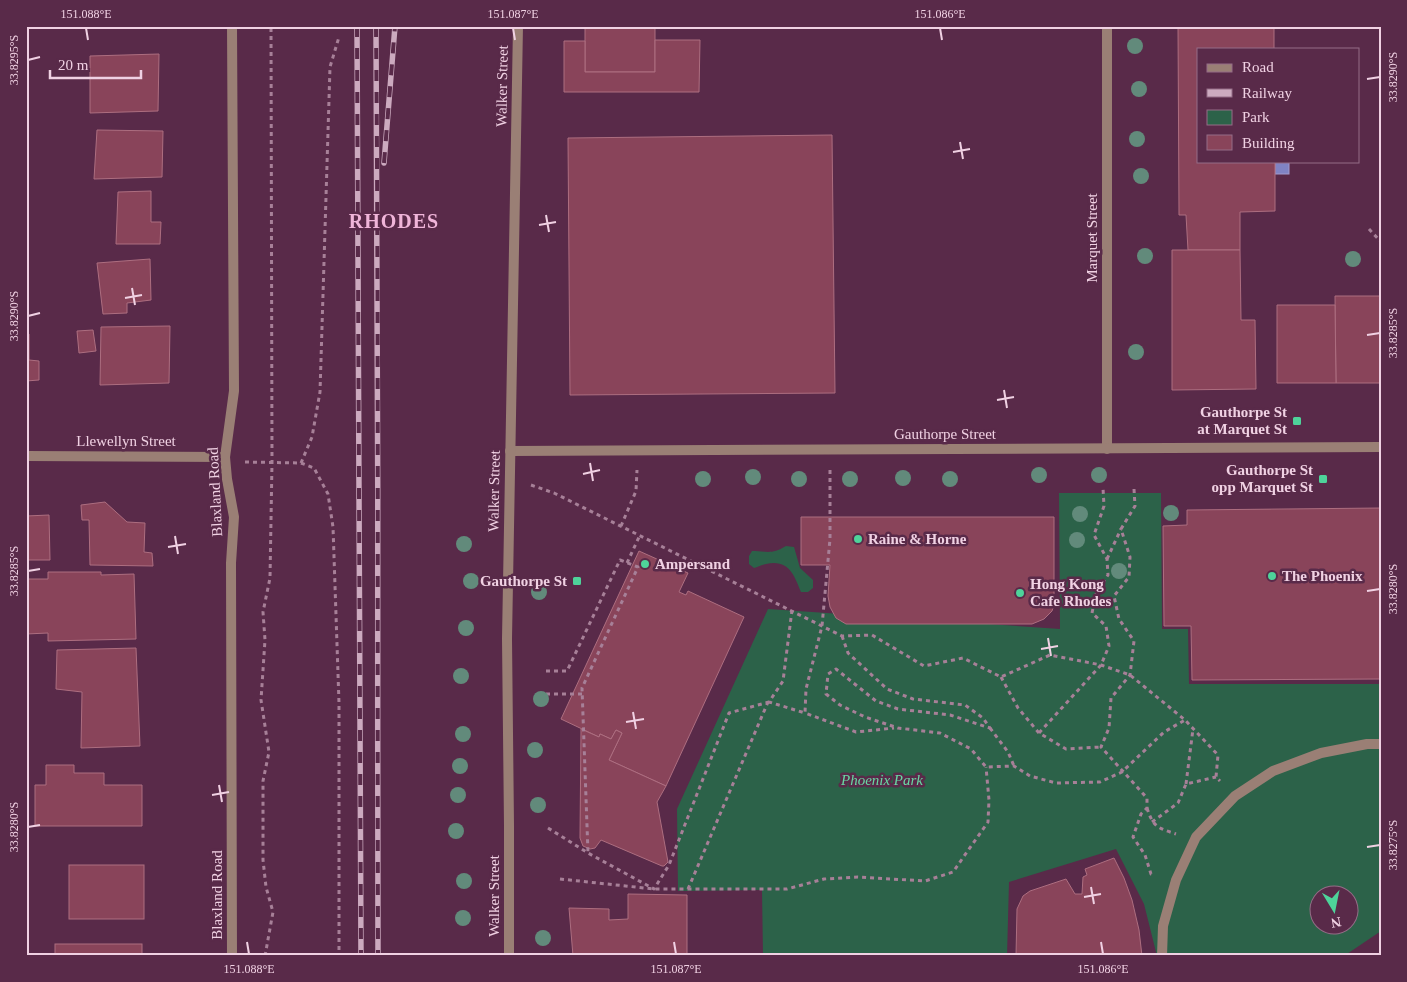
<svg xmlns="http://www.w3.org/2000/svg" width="1407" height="982" viewBox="0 0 1407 982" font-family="'Times New Roman',serif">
  <rect width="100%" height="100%" fill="#592a49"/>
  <g fill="#2c6249" fill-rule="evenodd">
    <path d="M 1059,493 L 1161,493 L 1162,629 L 1188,629 L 1189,684 L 1381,684 L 1381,931 L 1344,956 L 1157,956 L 1144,904 L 1116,849 L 1009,882 L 1007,956 L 763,956 L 762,890 L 678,891 L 677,809 L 768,609 L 1060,629 ZM 1320,894 L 1350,894 L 1350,924 L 1320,924 Z"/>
    <path d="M 786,546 L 794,547 L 800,568 L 813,580 L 813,588 L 808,592 L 801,592 C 794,575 789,559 766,564 C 762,565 758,567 754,568 L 749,564 L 749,556 L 752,551 C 767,551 771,555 786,546 Z"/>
  </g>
  <rect fill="#8083c4" stroke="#a29acd" x="1275" y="161" width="14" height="13"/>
  <g fill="#89445a" stroke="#ad6e80">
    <polygon points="559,26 658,26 655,26 655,72 585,72 585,28 559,28"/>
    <polygon points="1178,26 1274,26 1274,49 1198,49 1198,161 1275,161 1275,211 1240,212 1240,250 1188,250 1186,215 1179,215"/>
    <polygon points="655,40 700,40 699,92 564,92 564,41 585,41 585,72 655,72"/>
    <polygon points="159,54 158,111 90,113 90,56"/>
    <polygon points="97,130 163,131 162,177 94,179"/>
    <polygon points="832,135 835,393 570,395 568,138"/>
    <polygon points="151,191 151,222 161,222 160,244 116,244 118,192"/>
    <polygon points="1172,250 1240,250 1241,320 1255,320 1256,389 1172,390"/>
    <polygon points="150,259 151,300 127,303 127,313 103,314 97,263"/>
    <polygon points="1335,296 1381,296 1381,383 1336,383"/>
    <polygon points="1277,305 1335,305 1336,383 1277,383"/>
    <polygon points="170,326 169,383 100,385 101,327"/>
    <polygon points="93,330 96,351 79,353 77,331"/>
    <polygon points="26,334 29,334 29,360 39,361 39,380 26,381"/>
    <polygon points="105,502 127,522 145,523 144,552 152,553 153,566 90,565 89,520 82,520 81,505"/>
    <polygon points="1381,508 1381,679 1192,680 1191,626 1164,626 1163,526 1187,525 1187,510"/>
    <polygon points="49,515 50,560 26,560 26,516"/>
    <polygon points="801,517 1054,517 1054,605 1052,611 1044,619 1032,624 846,624 836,618 830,607 828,596 830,565 801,565"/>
    <polygon points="639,551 688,573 679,592 686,595 688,591 744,617 666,786 609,760 622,733 616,730 611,739 600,734 599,737 561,719"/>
    <polygon points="48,572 101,572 101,575 134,574 136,639 48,641 48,633 26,634 26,579 48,579"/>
    <polygon points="136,648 140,746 81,748 82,692 56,689 57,650"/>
    <polygon points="581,729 599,737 600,734 611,739 616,730 622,733 609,760 666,786 657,802 668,862 664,866 662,866 601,840 595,848 590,849 583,846 580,838"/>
    <polygon points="46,765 74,765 74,773 104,773 104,785 142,785 142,826 35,826 35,785 46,785"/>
    <polygon points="1114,858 1124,878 1132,900 1139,930 1142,956 1016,956 1017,909 1023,896 1030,891 1066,879 1075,894 1082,894 1083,877 1087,875 1085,869"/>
    <rect x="69" y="865" width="75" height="54"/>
    <polygon points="628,894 687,895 687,956 573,956 569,908 609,909 609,920 628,919"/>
    <rect x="55" y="944" width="87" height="12"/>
  </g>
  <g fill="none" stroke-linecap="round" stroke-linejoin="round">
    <g stroke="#a78098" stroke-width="3" stroke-dasharray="4 4" stroke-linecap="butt">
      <polyline points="1369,229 1381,242"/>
      <polyline points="245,462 301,463 314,468 328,494 333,527 339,703 339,956"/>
      <polyline points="301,463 312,437 320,392 330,67 339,37"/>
      <polyline points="830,470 830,539 822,626 806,689 805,713 856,732 894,728"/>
      <polyline points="531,485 554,493 842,636 872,635 924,666 963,658 1001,677 1050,655 1101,665 1130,675 1185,720 1218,755 1216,777 1220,781"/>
      <polyline points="1134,489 1135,506 1121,529 1130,557 1129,577 1114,596 1119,619 1134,641 1130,675 1111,698 1109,728 1101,747 1147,798 1147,808 1141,814 1133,837 1145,855 1151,874 1155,875"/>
      <polyline points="621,526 636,491 637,470"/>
      <polyline points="1107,559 1121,529"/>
      <polyline points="627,563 640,535"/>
      <polyline points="792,610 783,681 769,702 805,713"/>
      <polyline points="842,636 848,653 887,689 913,699 965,705 983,718 990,728 950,715 898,709 876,701 836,669 828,674 826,694 840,705 865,717 898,728 940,733 971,749 986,767 1014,766 1030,776 1056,783 1100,782 1122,772 1164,732 1185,720"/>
      <polyline points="546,671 567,671 620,560 638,567 582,688 588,853"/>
      <polyline points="1001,677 1018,708 1039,733 1066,749 1101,747"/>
      <polyline points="546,694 582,694"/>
      <polyline points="990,728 1008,752 1014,766"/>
      <polyline points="1039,733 1101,665 1109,646 1106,626 1092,613 1096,594 1108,575 1107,559 1094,535 1104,506 1103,488"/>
      <polyline points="1186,784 1193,729"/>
      <path d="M 1147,808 C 1153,827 1158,828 1176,834"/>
      <polyline points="1152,822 1178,803 1186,784 1216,777"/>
      <polyline points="548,828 588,853 654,889 669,865 729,713 769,702"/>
      <polyline points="560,879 654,889 787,889 824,879 858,877 925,881 953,872 988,822 989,800 986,767"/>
      <polyline points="688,889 768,702"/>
      <polyline points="265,956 273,912 266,887 263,860 263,781 269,752 261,700 265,640 263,612 270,578 272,462 271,26"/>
    </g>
    <polyline stroke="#9a7f75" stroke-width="10" points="1162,956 1163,926 1176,880 1196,837 1235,796 1273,771 1321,753 1367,744 1381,744"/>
    <g stroke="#9a7f75" stroke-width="10">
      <polyline points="1107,449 1107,26"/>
      <polyline points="510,451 1381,447"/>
      <polyline points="26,456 225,457"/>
      <polyline points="232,956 231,563 234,517 227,479 225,457 234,391 232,26"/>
    </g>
    <polyline stroke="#9a7f75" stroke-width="10" points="509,956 509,826 507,639 518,26"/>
    <defs>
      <g id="rail">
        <polyline points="357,26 361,956"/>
        <path d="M 376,26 C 379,336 377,646 378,956"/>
        <polyline points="384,163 395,26"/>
      </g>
    </defs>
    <use href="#rail" stroke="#ccaabf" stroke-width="5.5"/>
    <use href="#rail" stroke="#592a49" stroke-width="4" stroke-dasharray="11" stroke-linecap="butt"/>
  </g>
  <g fill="#628a7b">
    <circle cx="1135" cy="46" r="8"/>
    <circle cx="1139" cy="89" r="8"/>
    <circle cx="1137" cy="139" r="8"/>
    <circle cx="1141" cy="176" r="8"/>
    <circle cx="1145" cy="256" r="8"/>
    <circle cx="1353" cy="259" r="8"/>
    <circle cx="1136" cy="352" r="8"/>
    <circle cx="1039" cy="475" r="8"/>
    <circle cx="1099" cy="475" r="8"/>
    <circle cx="753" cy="477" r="8"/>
    <circle cx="903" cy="478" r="8"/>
    <circle cx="703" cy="479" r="8"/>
    <circle cx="799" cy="479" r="8"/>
    <circle cx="850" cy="479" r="8"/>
    <circle cx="950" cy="479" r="8"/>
    <circle cx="1171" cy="513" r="8"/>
    <circle cx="1080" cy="514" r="8"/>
    <circle cx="1077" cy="540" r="8"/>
    <circle cx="464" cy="544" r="8"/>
    <circle cx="1119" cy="571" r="8"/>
    <circle cx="471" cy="581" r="8"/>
    <circle cx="539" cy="592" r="8"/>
    <circle cx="466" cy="628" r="8"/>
    <circle cx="461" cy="676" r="8"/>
    <circle cx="541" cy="699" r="8"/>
    <circle cx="463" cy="734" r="8"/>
    <circle cx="535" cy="750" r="8"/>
    <circle cx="460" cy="766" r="8"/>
    <circle cx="458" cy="795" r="8"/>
    <circle cx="538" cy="805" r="8"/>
    <circle cx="456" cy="831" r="8"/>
    <circle cx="464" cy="881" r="8"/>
    <circle cx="463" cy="918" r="8"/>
    <circle cx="543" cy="938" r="8"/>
  </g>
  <path fill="none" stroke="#f0d1e3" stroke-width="2" d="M 86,28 L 88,40M 513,28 L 515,40M 940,28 L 942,40M 28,60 L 40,57M 1367,79 L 1380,77M 960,142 L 963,159M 953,152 L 970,149M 546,215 L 549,232M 539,225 L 556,222M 132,288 L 135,305M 125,298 L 142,295M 28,316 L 40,313M 1367,335 L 1380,333M 1004,390 L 1007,408M 997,400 L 1014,397M 590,463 L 593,481M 583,474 L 600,470M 175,536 L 178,554M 168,547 L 186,544M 28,571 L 40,569M 1367,591 L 1380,589M 1048,638 L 1051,656M 1041,649 L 1058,646M 633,712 L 636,729M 626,722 L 644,719M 219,785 L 222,802M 212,795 L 229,792M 28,827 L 40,825M 1367,847 L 1380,845M 1091,887 L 1094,904M 1084,897 L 1101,894M 247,942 L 249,954M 674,942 L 676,954M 1101,942 L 1103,954"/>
  <g fill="#4ed39a" stroke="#592a49" stroke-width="2">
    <rect x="1292" y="416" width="10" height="10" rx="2.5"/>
    <rect x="1318" y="474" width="10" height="10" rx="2.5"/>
    <circle cx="858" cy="539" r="5"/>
    <circle cx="645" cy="564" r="5"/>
    <circle cx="1272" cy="576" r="5"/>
    <rect x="572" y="576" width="10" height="10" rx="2.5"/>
    <circle cx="1020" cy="593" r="5"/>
  </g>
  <g text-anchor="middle" stroke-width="5" stroke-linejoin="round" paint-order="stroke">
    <g font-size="15" fill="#f0d1e3" stroke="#592a49">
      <text transform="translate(502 86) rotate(-89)" y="5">Walker Street</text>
      <text transform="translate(1092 238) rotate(-90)" y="5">Marquet Street</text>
      <text x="945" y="439">Gauthorpe Street</text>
      <text x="126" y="446">Llewellyn Street</text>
      <text transform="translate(494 491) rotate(-89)" y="5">Walker Street</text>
      <text transform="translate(215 492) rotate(-93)" y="5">Blaxland Road</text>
      <text transform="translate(217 895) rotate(-90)" y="5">Blaxland Road</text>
      <text transform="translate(494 896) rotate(-90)" y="5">Walker Street</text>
    </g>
    <g font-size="15" font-weight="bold" fill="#f0d1e3" stroke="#592a49" text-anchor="start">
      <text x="1287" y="417" text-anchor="end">Gauthorpe St<tspan x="1287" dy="17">at Marquet St</tspan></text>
      <text x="1313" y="475" text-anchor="end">Gauthorpe St<tspan x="1313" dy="17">opp Marquet St</tspan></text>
      <text x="868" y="544">Raine &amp; Horne</text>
      <text x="655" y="569">Ampersand</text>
      <text x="1282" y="581">The Phoenix</text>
      <text x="567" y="586" text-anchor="end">Gauthorpe St</text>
      <text x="1030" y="589">Hong Kong<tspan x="1030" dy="17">Cafe Rhodes</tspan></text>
    </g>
    <g font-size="15" font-style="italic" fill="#69d8a4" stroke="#592a49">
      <text x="882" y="785">Phoenix Park</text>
    </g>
    <g font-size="20" font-weight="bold" letter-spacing="1" fill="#f0b5d9" stroke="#592a49">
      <text x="394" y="228">RHODES</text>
    </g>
  </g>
  <rect width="1407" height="982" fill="none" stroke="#592a49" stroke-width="55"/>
  <rect x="1197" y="48" width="162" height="115" fill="#592a49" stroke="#956d87"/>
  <rect x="1207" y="64" width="25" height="8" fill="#9a7f75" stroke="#956d87"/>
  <text x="1242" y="72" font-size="15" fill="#f0d1e3">Road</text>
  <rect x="1207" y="89" width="25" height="8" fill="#ccaabf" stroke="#956d87"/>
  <text x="1242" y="98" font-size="15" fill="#f0d1e3">Railway</text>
  <rect x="1207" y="110" width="25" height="15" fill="#2c6249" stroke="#956d87"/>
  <text x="1242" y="122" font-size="15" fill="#f0d1e3">Park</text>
  <rect x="1207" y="135" width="25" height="15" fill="#89445a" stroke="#956d87"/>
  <text x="1242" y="148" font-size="15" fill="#f0d1e3">Building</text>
  <g transform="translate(1334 910) rotate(170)"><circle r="24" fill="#592a49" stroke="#956d87"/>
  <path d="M0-4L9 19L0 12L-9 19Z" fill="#4ed39a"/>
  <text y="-8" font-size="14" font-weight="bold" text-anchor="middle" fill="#f0d1e3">N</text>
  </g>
  <path d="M50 70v8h91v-8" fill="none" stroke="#f0d1e3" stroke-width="2.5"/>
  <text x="58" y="70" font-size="15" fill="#f0d1e3" stroke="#592a49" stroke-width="4" paint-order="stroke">20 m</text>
  <rect x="28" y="28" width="1352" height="926" fill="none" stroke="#f0d1e3" stroke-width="2"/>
  <g font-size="12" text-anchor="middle" fill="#f0d1e3">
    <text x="86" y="18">151.088°E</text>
    <text x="513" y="18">151.087°E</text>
    <text x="940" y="18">151.086°E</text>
    <text transform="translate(14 60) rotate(-90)" y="4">33.8295°S</text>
    <text transform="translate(1393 77) rotate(-90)" y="4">33.8290°S</text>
    <text transform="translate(14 316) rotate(-90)" y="4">33.8290°S</text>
    <text transform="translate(1393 333) rotate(-90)" y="4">33.8285°S</text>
    <text transform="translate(14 571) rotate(-90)" y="4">33.8285°S</text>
    <text transform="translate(1393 589) rotate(-90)" y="4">33.8280°S</text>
    <text transform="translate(14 827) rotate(-90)" y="4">33.8280°S</text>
    <text transform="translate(1393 845) rotate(-90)" y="4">33.8275°S</text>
    <text x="249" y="973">151.088°E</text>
    <text x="676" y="973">151.087°E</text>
    <text x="1103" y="973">151.086°E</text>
  </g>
</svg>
